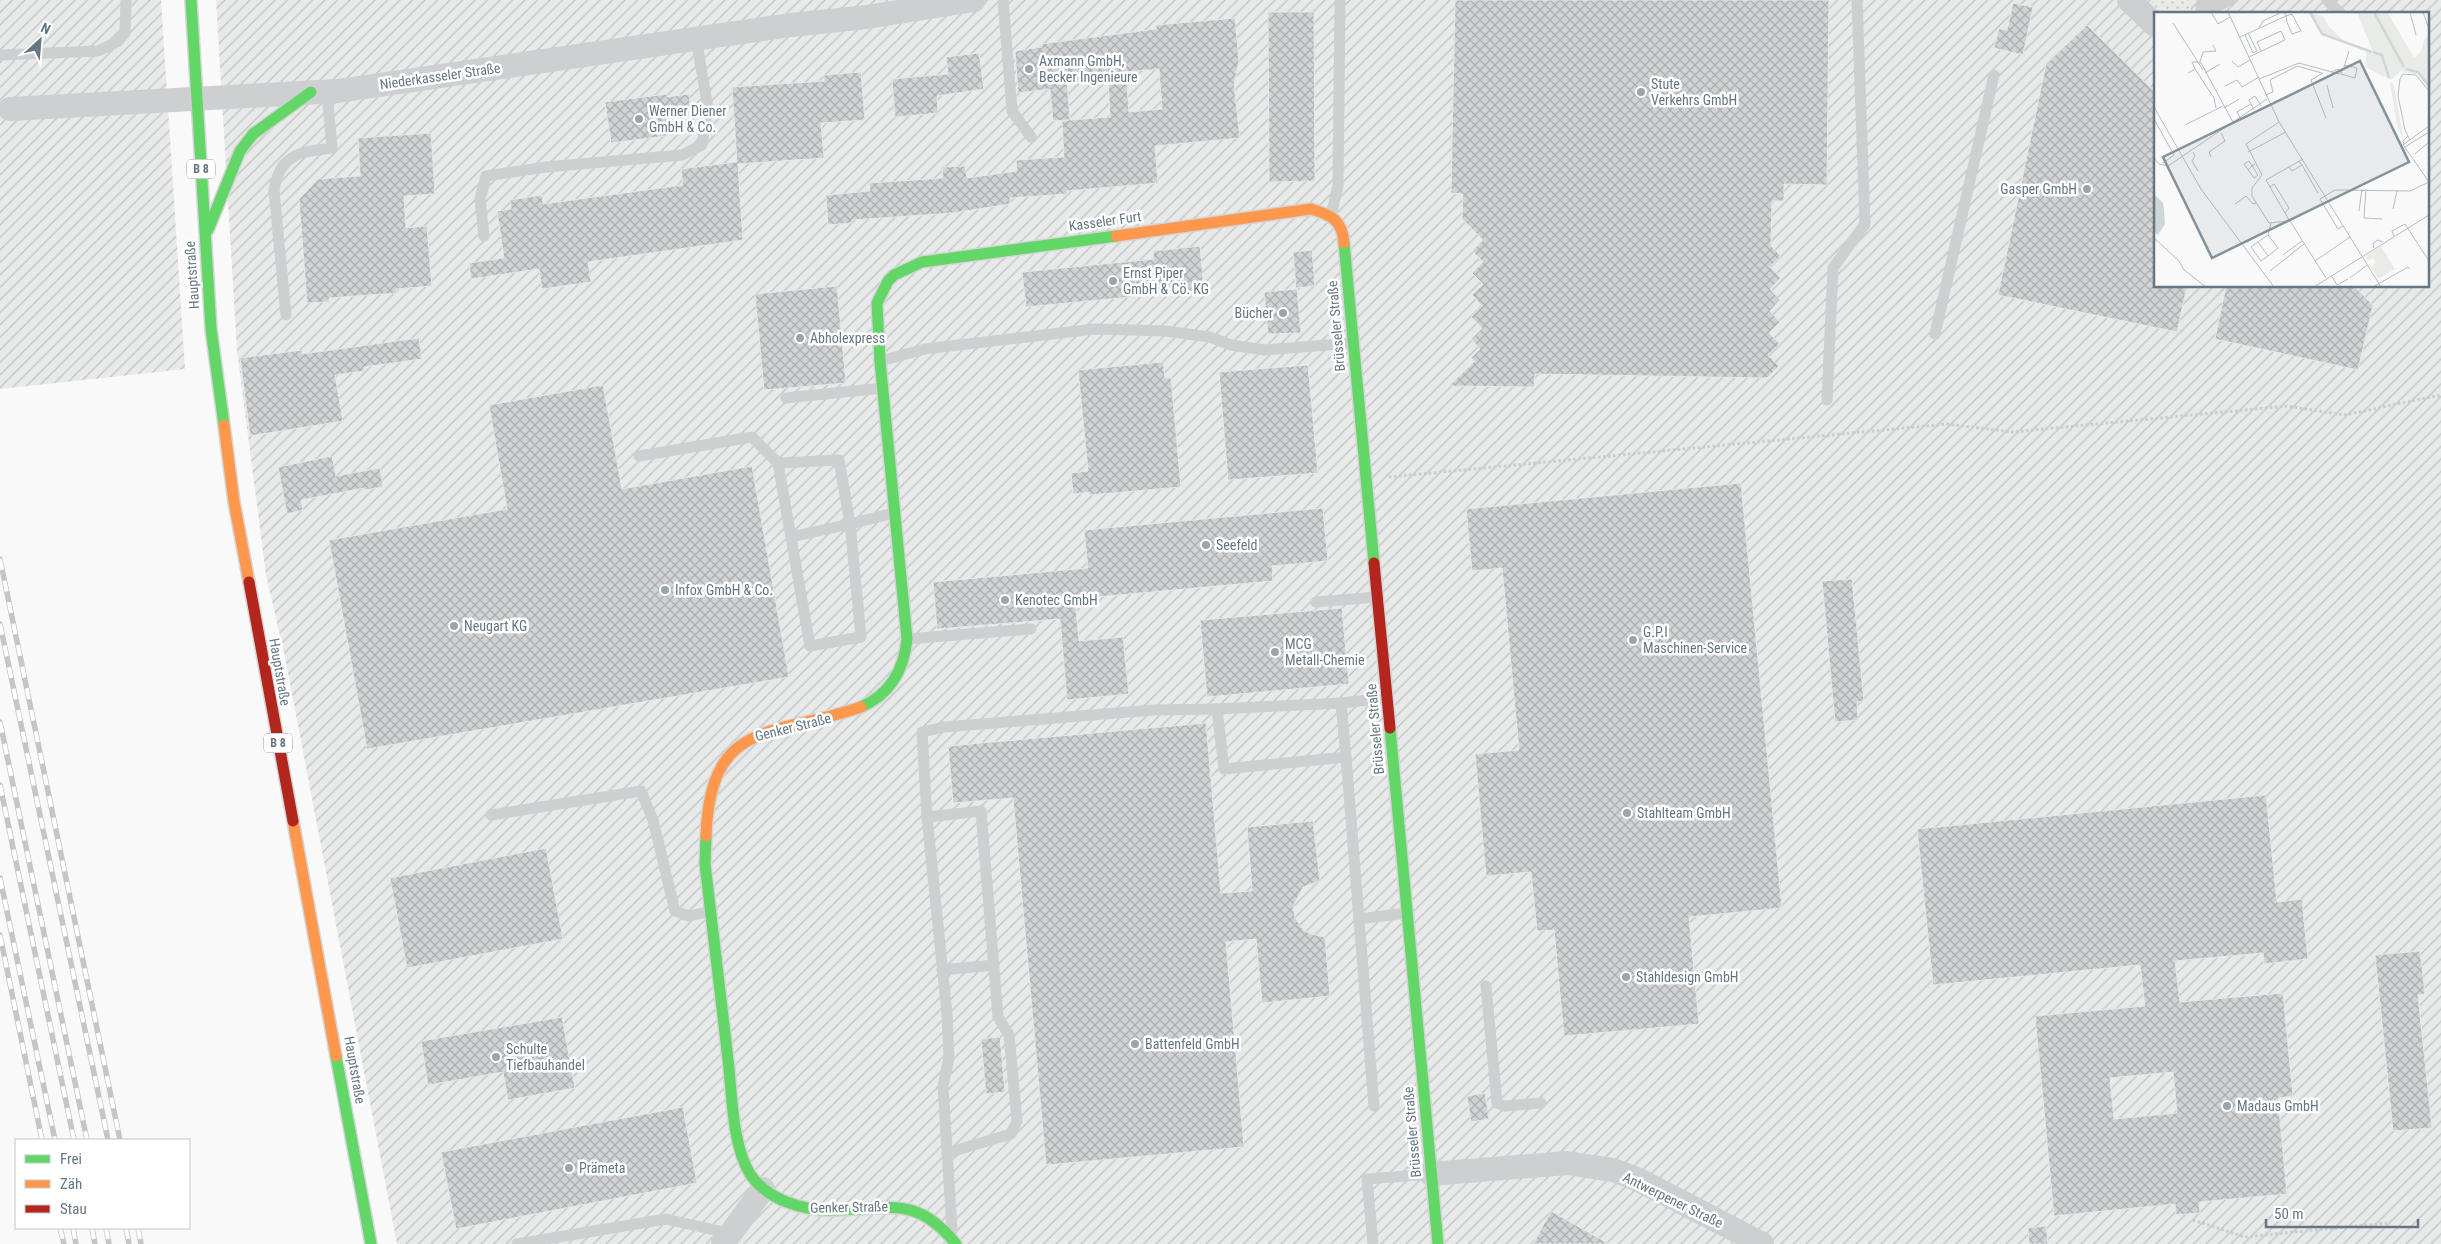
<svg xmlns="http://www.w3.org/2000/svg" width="2441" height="1244" viewBox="0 0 2441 1244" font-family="'Roboto Condensed',sans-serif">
  <defs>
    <pattern id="industrial-furrows" width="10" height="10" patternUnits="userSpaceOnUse" patternTransform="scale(1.25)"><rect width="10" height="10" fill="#e8e9e9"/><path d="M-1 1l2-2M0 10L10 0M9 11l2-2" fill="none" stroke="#c0c1c2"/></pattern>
    <pattern id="grass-dots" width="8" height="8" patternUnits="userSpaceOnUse" patternTransform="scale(1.25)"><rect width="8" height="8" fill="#e8ebe6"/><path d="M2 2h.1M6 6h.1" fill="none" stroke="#c0c3c0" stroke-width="1.8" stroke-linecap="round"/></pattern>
    <pattern id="building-cross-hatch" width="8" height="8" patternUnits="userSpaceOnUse" patternTransform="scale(1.25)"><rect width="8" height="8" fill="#d0d2d3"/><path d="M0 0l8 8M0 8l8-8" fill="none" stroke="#acafb1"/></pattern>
  </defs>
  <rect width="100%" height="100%" fill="#f9f9f9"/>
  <g fill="url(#industrial-furrows)" fill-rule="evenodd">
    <polygon points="0,0 161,0 185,369 0,389"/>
    <path d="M 216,0 L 2441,0 L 2441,1244 L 397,1244 L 285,657 L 266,575 L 237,351 ZM 2155,14 L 2427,14 L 2427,286 L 2155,286 Z"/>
  </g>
  <polygon fill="url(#grass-dots)" points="2150,0 2187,0 2191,9 2189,14 2166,13"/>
  <g fill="url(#building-cross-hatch)" stroke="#e8e8e8" fill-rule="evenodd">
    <polygon points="1455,0 1829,0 1827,185 1784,184 1784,201 1772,201 1771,246 1781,256 1770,267 1781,278 1770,289 1780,300 1770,311 1780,322 1769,333 1780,344 1768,355 1779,366 1767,378 1535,374 1534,387 1449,386 1475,361 1471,358 1480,349 1471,339 1482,328 1471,317 1482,306 1472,295 1483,284 1472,273 1483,262 1472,251 1483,240 1462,219 1463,194 1451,193"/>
    <polygon points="2013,3 2033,7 2023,55 1994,48 1999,29 2007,30"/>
    <polygon points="1268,12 1314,12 1315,181 1269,182"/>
    <path d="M 1235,18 L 1239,61 L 1234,84 L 1240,138 L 1155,146 L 1158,183 L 1067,191 L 1067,194 L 1010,198 L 1010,204 L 953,213 L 852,220 L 852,223 L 828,225 L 826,195 L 870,191 L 869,183 L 943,178 L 942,167 L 965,166 L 967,178 L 1017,171 L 1016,160 L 1064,157 L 1062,121 L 1069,120 L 1053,121 L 1050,89 L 1018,93 L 1015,51 L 1042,47 L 1041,44 L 1156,29 L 1156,25 ZM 1159,69 L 1162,109 L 1129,112 L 1126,72 ZM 1108,77 L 1110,117 L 1070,120 L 1067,83 Z"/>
    <polygon points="2087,25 2155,92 2155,286 2187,286 2177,332 1998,295 2046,64"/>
    <polygon points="979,53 984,89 937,96 938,113 895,117 892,79 948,74 946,57"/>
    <polygon points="861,72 865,120 821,123 824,158 738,164 743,240 588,262 591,282 542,289 539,269 471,279 469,263 504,258 497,211 511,209 510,200 542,195 543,204 683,185 681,169 737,162 732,87 824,81 824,75"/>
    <polygon points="667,94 667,97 689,94 691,111 670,114 673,135 611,143 605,102"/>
    <polygon points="431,133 435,194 404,196 406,228 427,226 432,286 396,289 397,293 329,298 329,302 307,303 299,199 318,179 360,176 358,138"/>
    <polygon points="1200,246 1204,290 1026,307 1022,272 1154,259 1153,251"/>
    <polygon points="1312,250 1315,286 1296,288 1293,252"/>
    <polygon points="837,286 846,383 764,390 755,294"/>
    <polygon points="2226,286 2354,286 2373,305 2358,370 2215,339"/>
    <polygon points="1297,289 1301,333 1268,334 1264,292"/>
    <polygon points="419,338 422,359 364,367 364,371 335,375 343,421 250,436 240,358 302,350 302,354"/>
    <polygon points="1163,362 1165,378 1171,378 1181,487 1090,495 1089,492 1073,494 1071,473 1088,471 1078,370"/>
    <polygon points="1308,365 1318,473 1228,480 1219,372"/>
    <polygon points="603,385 622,489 752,466 789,677 367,749 329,540 507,509 489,405"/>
    <polygon points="332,456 336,476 380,468 383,487 364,490 364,488 301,500 303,510 287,514 278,467"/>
    <polygon points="1741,483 1782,908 1689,917 1699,1024 1564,1036 1554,930 1537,931 1531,872 1486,876 1475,754 1519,750 1502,568 1472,571 1466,509"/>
    <polygon points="1323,508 1328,561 1272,566 1273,581 1075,599 1079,641 1123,637 1129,694 1067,700 1060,619 937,629 933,582 1088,568 1084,530"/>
    <polygon points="1852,579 1864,701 1857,702 1858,720 1835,722 1822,581"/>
    <polygon points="1342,608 1349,684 1207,697 1200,620"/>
    <polygon points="1206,723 1221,893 1252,891 1247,827 1313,821 1320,881 1303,887 1293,907 1295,917 1303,930 1311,934 1325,937 1330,996 1262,1003 1256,939 1226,942 1244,1147 1046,1165 1013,798 953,803 948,746"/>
    <path d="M 2266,795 L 2277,902 L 2302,899 L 2308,959 L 2264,964 L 2263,953 L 2175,961 L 2180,1002 L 2283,993 L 2293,1096 L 2278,1098 L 2287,1194 L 2199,1202 L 2200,1213 L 2176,1215 L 2175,1204 L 2054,1216 L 2035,1016 L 2145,1006 L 2140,965 L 1933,985 L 1917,829 ZM 2173,1072 L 2177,1113 L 2114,1119 L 2110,1078 Z"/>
    <polygon points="546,848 563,939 407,968 390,878"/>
    <polygon points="2420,951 2425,994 2418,995 2432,1128 2393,1131 2375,955"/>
    <polygon points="562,1017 575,1088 508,1100 503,1072 428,1085 421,1041"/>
    <polygon points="1000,1037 1005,1092 986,1094 981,1039"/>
    <polygon points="1485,1093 1489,1119 1471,1122 1467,1096"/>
    <polygon points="683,1107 697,1183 456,1229 441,1152"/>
    <polygon points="1551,1211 1609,1244 1533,1244"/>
    <polygon points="2046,1226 2048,1244 2029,1244 2028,1228"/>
  </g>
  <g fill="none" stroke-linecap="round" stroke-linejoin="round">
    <defs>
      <g id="fast">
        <polyline points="191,0 211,329 224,425"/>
        <polyline points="208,230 240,151 253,134 311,92"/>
        <polyline points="1344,243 1374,563"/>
        <path d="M 861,707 C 891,694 904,669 907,639 L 880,361 L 877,303 L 888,281 L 894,275 L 922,262 L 1116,236"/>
        <polyline points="1390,728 1438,1244"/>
        <path d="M 706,836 L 705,864 C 713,929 720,994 728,1059 C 732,1093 732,1145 750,1174 C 767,1200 804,1211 833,1210 C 890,1210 915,1194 956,1244"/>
        <polyline points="336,1056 371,1244"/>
      </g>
      <g id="slow">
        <path d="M 1116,236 L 1311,209 C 1332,215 1342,220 1344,243"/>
        <polyline points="224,425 234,502 249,582"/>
        <polyline points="293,821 336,1056"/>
        <path d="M 706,836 C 710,717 775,737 861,707"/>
      </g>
      <g id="jam">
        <polyline points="1374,563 1390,728"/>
        <polyline points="249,582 293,821"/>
      </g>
    </defs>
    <use href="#fast" stroke="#d5d6d7" stroke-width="14"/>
    <use href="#slow" stroke="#d5d6d7" stroke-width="14"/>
    <use href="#jam" stroke="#d5d6d7" stroke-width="14"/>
    <g stroke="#cbcccd" stroke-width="3" stroke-dasharray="2.5 2.5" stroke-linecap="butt">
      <polyline points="1389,477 1947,424 2012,432 2287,406 2344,415 2441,395"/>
      <polyline points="2193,1220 2245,1237 2387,1223"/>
    </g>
    <g stroke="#cecfd0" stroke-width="11">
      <polyline points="1003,0 1012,111 1031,137"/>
      <polyline points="2327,0 2341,14"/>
      <polyline points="2208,11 2230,0"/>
      <polyline points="0,55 98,51 117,42 125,33 126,0"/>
      <polyline points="1331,215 1338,186 1340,0"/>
      <polyline points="484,236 480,199 486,176 546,167 682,155 702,145 708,108 696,38"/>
      <path d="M 286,315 L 274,191 C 279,154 300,152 332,148 L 327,91"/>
      <polyline points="1935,334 1994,75"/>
      <polyline points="880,361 925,349 1095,329 1166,331 1210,337 1231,345 1265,350 1353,343"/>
      <polyline points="786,398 883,388"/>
      <polyline points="1827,400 1833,268 1865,224 1857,0"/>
      <polyline points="639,456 752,437 778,463"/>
      <polyline points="791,537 850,524 861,637 810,646 778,463 839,460 850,524 894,513"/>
      <polyline points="1316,602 1377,597"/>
      <polyline points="907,639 1031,629"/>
      <polyline points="1341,703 1346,757 1224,769 1217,709 1341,703 1387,698"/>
      <polyline points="1346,757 1374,1106"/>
      <polyline points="491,815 641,791 653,820 675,911 689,916 711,911"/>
      <polyline points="927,817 981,811 998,1017 1009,1035 1017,1121 1011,1134 947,1153"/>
      <polyline points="1359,919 1407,913"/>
      <polyline points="942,970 994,965"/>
      <polyline points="1486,986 1497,1103 1505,1106 1541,1103"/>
      <polyline points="952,1230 943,1086 949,1058 947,1014 927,817 922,732 944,727 1153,710 1217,709"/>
      <polyline points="517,1244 666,1219 732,1234"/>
      <polyline points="1373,1244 1367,1179 1431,1174"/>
    </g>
    <g stroke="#cecfd0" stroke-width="24">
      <polyline points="2129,0 2155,25"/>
      <polyline points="2207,14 2209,0"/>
      <polyline points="10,109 338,91 791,25 867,17 974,0"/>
      <polyline points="1431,1174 1567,1163 1613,1170 1639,1180 1762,1244"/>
      <polyline points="723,1244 763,1189"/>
    </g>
    <use href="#fast" stroke="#63d668" stroke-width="11"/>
    <use href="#slow" stroke="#ff974d" stroke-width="11"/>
    <use href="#jam" stroke="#b3261e" stroke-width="11"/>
    <defs>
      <g id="rail">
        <polyline points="0,559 120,1140"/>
        <polyline points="0,624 108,1140"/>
        <polyline points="0,722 87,1140"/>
        <polyline points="0,785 74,1140"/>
        <polyline points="0,878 55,1140"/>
        <polyline points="0,935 42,1140"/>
        <polyline points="60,1228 64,1244"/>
        <polyline points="73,1228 76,1244"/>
        <polyline points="92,1228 95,1244"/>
        <polyline points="106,1228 109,1244"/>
        <polyline points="126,1228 129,1244"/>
        <polyline points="138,1228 141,1244"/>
      </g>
    </defs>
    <use href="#rail" stroke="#c3c5c6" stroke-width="5.5"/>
    <use href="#rail" stroke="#fff" stroke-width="4" stroke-dasharray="11" stroke-linecap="butt"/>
  </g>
  <g fill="#99a4ac" stroke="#fff" stroke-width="2">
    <circle cx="1029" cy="69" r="5"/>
    <circle cx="1641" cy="92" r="5"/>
    <circle cx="639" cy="119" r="5"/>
    <circle cx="2087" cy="189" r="5"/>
    <circle cx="1113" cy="281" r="5"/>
    <circle cx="1283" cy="313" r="5"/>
    <circle cx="800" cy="338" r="5"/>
    <circle cx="1206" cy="545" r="5"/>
    <circle cx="665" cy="590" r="5"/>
    <circle cx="1005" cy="600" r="5"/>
    <circle cx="454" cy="626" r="5"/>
    <circle cx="1633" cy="640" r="5"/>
    <circle cx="1275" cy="652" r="5"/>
    <circle cx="1627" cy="813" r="5"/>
    <circle cx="1626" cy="977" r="5"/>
    <circle cx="1135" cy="1044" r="5"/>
    <circle cx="496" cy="1057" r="5"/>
    <circle cx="2227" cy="1106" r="5"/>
    <circle cx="569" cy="1168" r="5"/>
  </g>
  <g text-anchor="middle" stroke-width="5" stroke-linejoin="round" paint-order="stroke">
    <g fill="#fff" stroke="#939fa8" stroke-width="1">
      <rect x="187" y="159.5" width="28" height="19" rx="4"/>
      <rect x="264" y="733.5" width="28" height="19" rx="4"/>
    </g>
    <g font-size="12" font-weight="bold" fill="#657683">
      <text x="201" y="173">B 8</text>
      <text x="278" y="747">B 8</text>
    </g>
    <g font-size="14" fill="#657683" stroke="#fff" text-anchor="start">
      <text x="1039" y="66">Axmann GmbH,<tspan x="1039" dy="16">Becker Ingenieure</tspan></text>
      <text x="1651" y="89">Stute<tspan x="1651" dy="16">Verkehrs GmbH</tspan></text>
      <text x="649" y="116">Werner Diener<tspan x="649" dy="16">GmbH &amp; Co.</tspan></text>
      <text x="2077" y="194" text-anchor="end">Gasper GmbH</text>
      <text x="1123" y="278">Ernst Piper<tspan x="1123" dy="16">GmbH &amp; Cö. KG</tspan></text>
      <text x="1273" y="318" text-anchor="end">Bücher</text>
      <text x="810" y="343">Abholexpress</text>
      <text x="1216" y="550">Seefeld</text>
      <text x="675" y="595">Infox GmbH &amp; Co.</text>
      <text x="1015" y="605">Kenotec GmbH</text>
      <text x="464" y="631">Neugart KG</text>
      <text x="1643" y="637">G.P.I<tspan x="1643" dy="16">Maschinen-Service</tspan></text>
      <text x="1285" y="649">MCG<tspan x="1285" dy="16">Metall-Chemie</tspan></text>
      <text x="1637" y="818">Stahlteam GmbH</text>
      <text x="1636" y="982">Stahldesign GmbH</text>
      <text x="1145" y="1049">Battenfeld GmbH</text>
      <text x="506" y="1054">Schulte<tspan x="506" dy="16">Tiefbauhandel</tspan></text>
      <text x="2237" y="1111">Madaus GmbH</text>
      <text x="579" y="1173">Prämeta</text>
    </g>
    <g font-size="14" fill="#657683" stroke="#fff">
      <text transform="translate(440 76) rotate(-8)" y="5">Niederkasseler Straße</text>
      <text transform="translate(1105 221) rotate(-8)" y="5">Kasseler Furt</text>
      <text transform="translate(192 275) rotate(-94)" y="5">Hauptstraße</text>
      <text transform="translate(1336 326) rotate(-95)" y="5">Brüsseler Straße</text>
      <text transform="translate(280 672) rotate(80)" y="5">Hauptstraße</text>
      <text transform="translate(793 727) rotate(-14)" y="5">Genker Straße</text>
      <text transform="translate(1375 729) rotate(-95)" y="5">Brüsseler Straße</text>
      <text transform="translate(355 1070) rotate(80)" y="5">Hauptstraße</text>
      <text transform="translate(1412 1132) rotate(-95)" y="5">Brüsseler Straße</text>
      <text transform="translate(1673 1200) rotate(26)" y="5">Antwerpener Straße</text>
      <text transform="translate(849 1207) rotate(-1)" y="5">Genker Straße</text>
    </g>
  </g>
  <g transform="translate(2154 12)">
    <rect width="275" height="275" fill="#f9f9f9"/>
    <path d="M 156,0 L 170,5 L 174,14 L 191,30 L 169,21 ZM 203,0 L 233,0 L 258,42 L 260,47 L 237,68 L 211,55 L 213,39 L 219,40 ZM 275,25 L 275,53 L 267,39 L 271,26 ZM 238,69 L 241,79 L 249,126 L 244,117 L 236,72 ZM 227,234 L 241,257 L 224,267 L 217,255 L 222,251 L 219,246 L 214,249 L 212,244 Z" fill="#e8ebe6"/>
    <path d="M 267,39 L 275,53 L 275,77 L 264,63 L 248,59 Z" fill="#e8ebe6"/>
    <path d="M 0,182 L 9,191 L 10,197 L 11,212 L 4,223 L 0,220 Z" fill="#ced6d9"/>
    <path fill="none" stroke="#ced6d9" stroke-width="2.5" d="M 156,0 L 168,22 L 218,40M 220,0 L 250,55M 219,40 L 228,43 L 235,66M 252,57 L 264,60 L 275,74"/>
    <path fill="none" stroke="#b5bdc3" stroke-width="1" d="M 57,0 L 64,12 L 76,5M 74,0 L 125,110 L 227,275M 256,0 L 262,23M 269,0 L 275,17M 19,11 L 49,58M 105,16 L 109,9 L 128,0M 91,23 L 99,41 L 103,39 L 94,21M 86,25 L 132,4 L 138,2 L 147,19 L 138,22 L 133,10 L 132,4 L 130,0M 95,45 L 131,28 L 127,19 L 103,30 L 107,39M 78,49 L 84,55 L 96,48M 43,50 L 47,51 L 80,112M 46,50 L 49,40 L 62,39 L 59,33M 190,55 L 195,39M 41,57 L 60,86 L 62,96M 34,61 L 41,57 L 38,50 L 43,50M 51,61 L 66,52M 169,61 L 157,68 L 172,106M 187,62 L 201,66 L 203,56 L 191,53M 105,67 L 145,51 L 185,62 L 188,60 L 184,57 L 177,60M 173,73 L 179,96M 71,74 L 83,68 L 88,75 L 105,65M 112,83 L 119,80 L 116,68 L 143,54 L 168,61M 97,92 L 95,88 L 101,84 L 107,94M 0,95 L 47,177 L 120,275M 70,96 L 85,87M 0,107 L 20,143 L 9,151M 87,107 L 83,100 L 97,92 L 100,98M 125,110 L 92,132 L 108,163 L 98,176 L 98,184 L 115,211 L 136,209 L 172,266M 31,113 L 69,94M 254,124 L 249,129 L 250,134 L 275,170M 256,128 L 251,118 L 244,84 L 246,67 L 249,62 L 262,63 L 275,79M 250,132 L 275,114M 251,135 L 275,120M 39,140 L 41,144 L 38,149 L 44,159M 94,140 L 132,120M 261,142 L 275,130M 57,145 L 55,140 L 71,129 L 67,121M 0,146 L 5,152 L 14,154 L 113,87M 145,149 L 148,153 L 138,159 L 135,155 L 149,147M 148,153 L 164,181M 94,158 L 98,154 L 104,163 L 100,166 L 90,152 L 95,149 L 98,154 L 101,152M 116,175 L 120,172 L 135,196 L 131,201M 212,177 L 210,206 L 228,207M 81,192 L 92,184 L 99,192 L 102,191M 239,197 L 243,179M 205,199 L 208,177M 135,208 L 112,168 L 135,155M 189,214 L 184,217 L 166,187 L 181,178 L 256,179 L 275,170M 114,223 L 104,230 L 114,244 L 124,236 L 114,223 L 117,211M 240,224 L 238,219 L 251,212 L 275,249M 0,226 L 25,249 L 30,258 L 52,275M 93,230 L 117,216M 104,230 L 97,235 L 107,249 L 114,244M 220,236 L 219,231 L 224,228 L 229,230M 129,243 L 148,229M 161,249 L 196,225M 116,259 L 150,232M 177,263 L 183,273 L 194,267M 196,266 L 213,253M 160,275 L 275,203M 219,275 L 254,255 L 256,257"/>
    <path fill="#84929c" fill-opacity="0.15" stroke="#84929c" stroke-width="2.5" d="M 206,49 L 255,150 L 58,246 L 9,145 Z"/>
    <rect width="275" height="275" fill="none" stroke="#657683" stroke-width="2.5"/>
  </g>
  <rect x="15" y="1139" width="175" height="90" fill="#ffffff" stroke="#c1c8cd"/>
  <rect x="25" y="1155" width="25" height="8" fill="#63d668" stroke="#c1c8cd"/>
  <text x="60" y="1164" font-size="15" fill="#657683">Frei</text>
  <rect x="25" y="1180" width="25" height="8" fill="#ff974d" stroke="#c1c8cd"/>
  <text x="60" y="1189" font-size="15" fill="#657683">Zäh</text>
  <rect x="25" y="1205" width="25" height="8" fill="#b3261e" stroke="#c1c8cd"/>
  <text x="60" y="1214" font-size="15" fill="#657683">Stau</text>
  <g transform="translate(40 40) rotate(26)" stroke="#ffffff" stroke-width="4" paint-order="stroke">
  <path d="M0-4L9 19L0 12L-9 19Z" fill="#657683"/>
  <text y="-8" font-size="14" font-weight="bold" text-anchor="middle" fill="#657683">N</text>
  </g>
  <path d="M2266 1219v8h152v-8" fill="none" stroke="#657683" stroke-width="2.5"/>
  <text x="2274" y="1219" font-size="15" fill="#657683" stroke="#ffffff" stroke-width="4" paint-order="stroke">50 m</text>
</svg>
